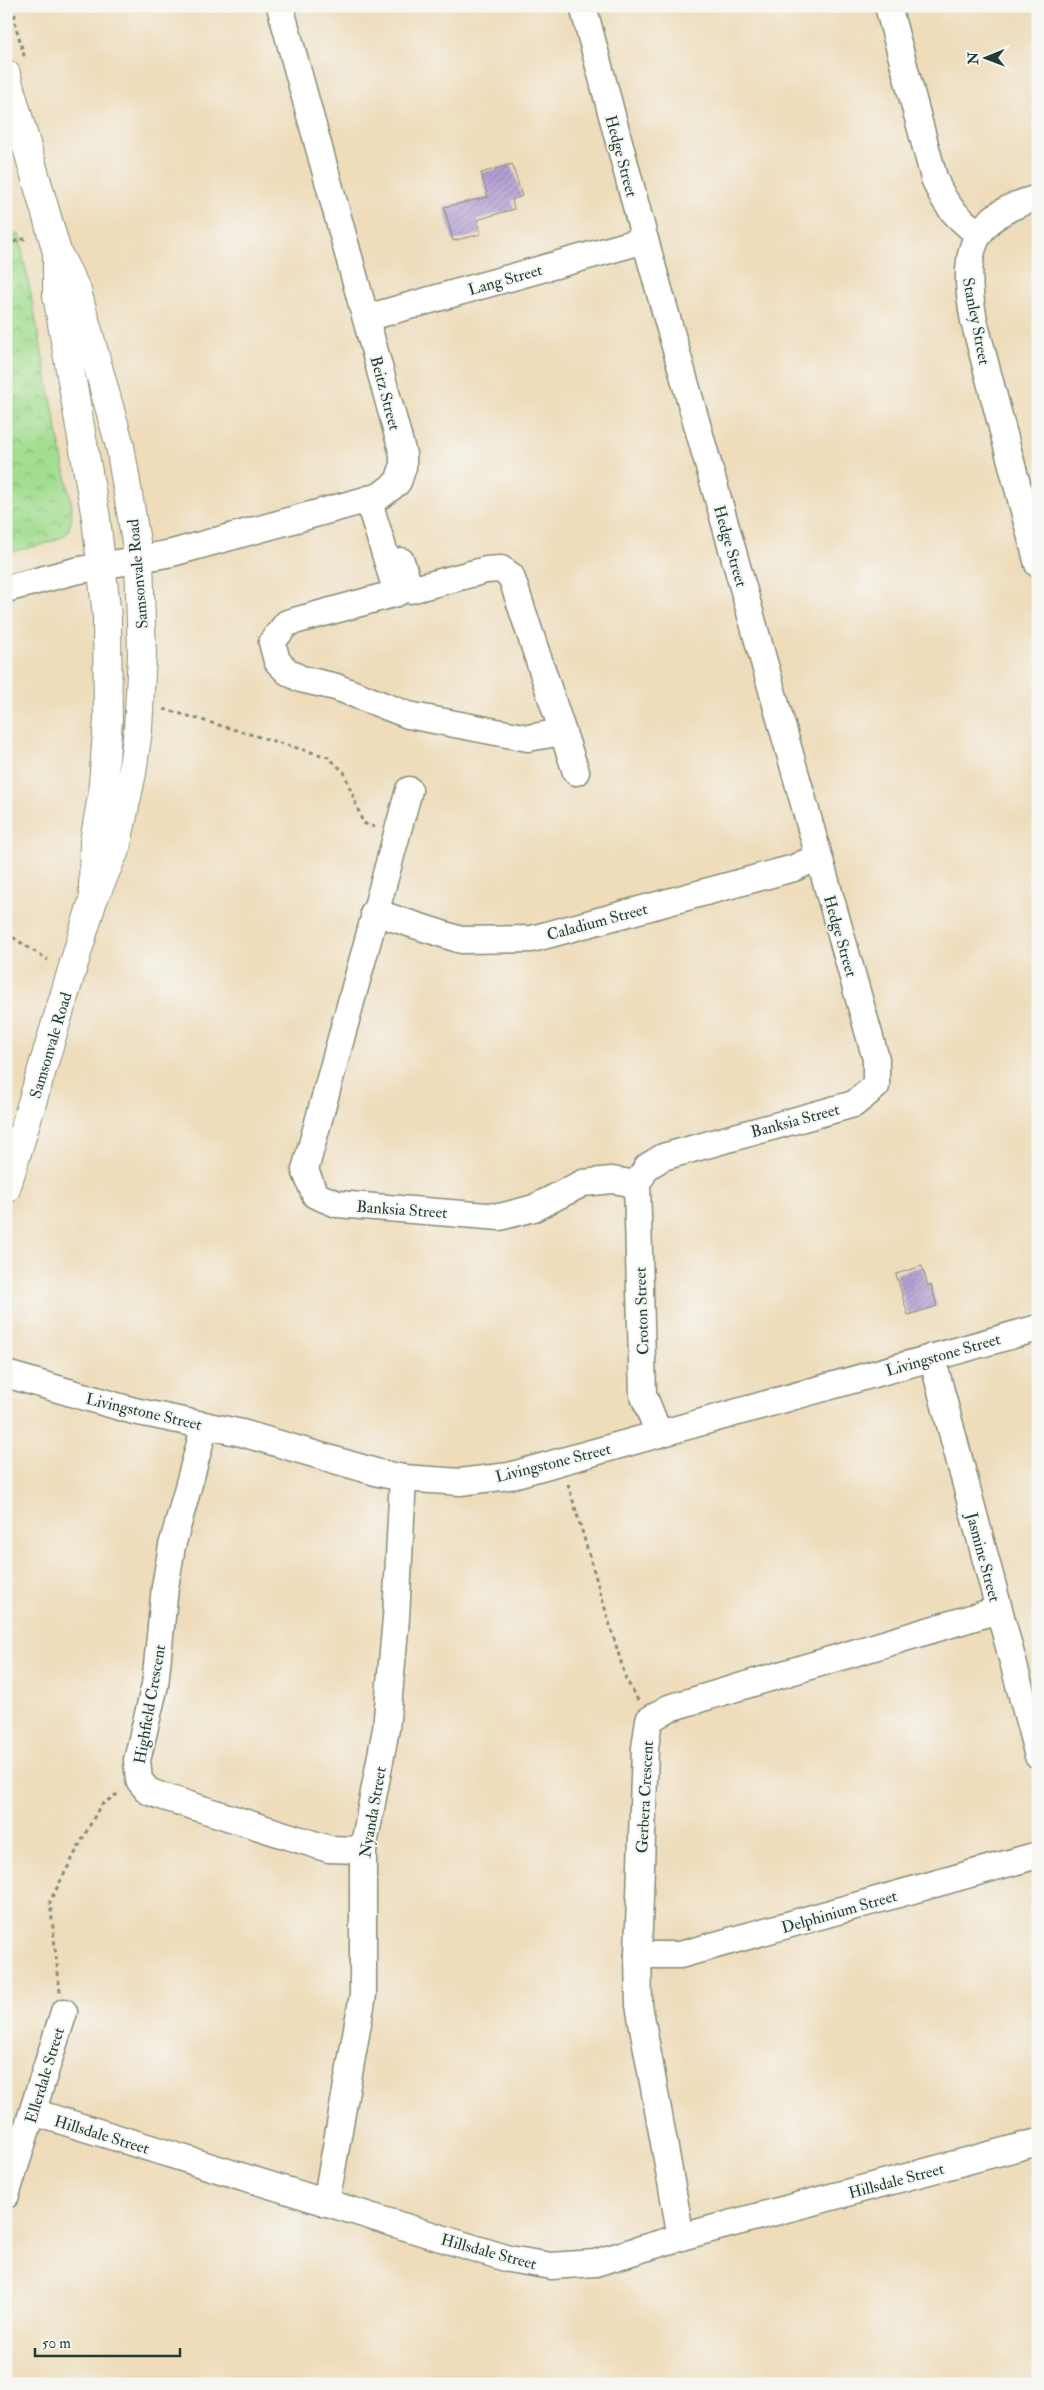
<svg xmlns="http://www.w3.org/2000/svg" width="1044" height="2390" viewBox="0 0 1044 2390" font-family="'IM FELL Double Pica',serif">
  <defs>
    <pattern id="park-crowns" width="20" height="18" patternUnits="userSpaceOnUse" patternTransform="scale(1.25)"><rect width="20" height="18" fill="#a3dd8f"/><path d="M2 6a3 3 0 1 1 6 0M12 15a3 3 0 1 1 6 0" fill="none" stroke="#84b476"/></pattern>
    <pattern id="building-hatch" width="6" height="6" patternUnits="userSpaceOnUse" patternTransform="scale(1.25)"><rect width="6" height="6" fill="#b5a0d4"/><path d="M-1 1l2-2M0 6l6-6M5 7l2-2" fill="none" stroke="#9384ad"/></pattern>
  </defs>
  <rect width="100%" height="100%" fill="#f6f6f2"/>
  <filter id="ink" filterUnits="userSpaceOnUse"><feTurbulence type="fractalNoise" baseFrequency=".02" numOctaves="2"/><feDisplacementMap in="SourceGraphic" scale="10" xChannelSelector="R" yChannelSelector="G"/><feConvolveMatrix kernelMatrix="1 2 1 2 8 2 1 2 1" color-interpolation-filters="sRGB"/></filter>
  <filter id="wash" filterUnits="userSpaceOnUse"><feTurbulence type="fractalNoise" baseFrequency=".0096" numOctaves="4" result="noise"/><feDisplacementMap in="SourceGraphic" scale="20" xChannelSelector="R" yChannelSelector="G"/><feGaussianBlur stdDeviation="1.12" result="paint"/><feColorMatrix in="noise" values="0 0 0 0 0 0 0 0 0 0 0 0 0 0 0 0 0 1.4 0 .05"/><feComposite in="paint" operator="in"/></filter>
  <g filter="url(#wash)">
    <rect width="100%" height="100%" fill="#eedcba"/>
    <path fill="url(#park-crowns)" stroke="#618d62" d="M 19,234 L 72,507 C 71,515 72,523 68,531 C 63,542 19,550 6,553 L 6,238 Z"/>
    <g id="blocks">
      <g fill="url(#building-hatch)">
        <polygon points="512,164 522,196 512,200 514,209 477,220 481,234 453,241 444,207 488,197 481,173"/>
        <polygon points="922,1266 928,1286 931,1285 937,1306 908,1315 896,1274"/>
      </g>
    </g>
  </g>
  <g filter="url(#ink)">
    <use href="#blocks" fill-opacity="0" stroke="#868c77" stroke-width="1"/>
    <g fill="none" stroke-linecap="round" stroke-linejoin="round">
      <defs>
        <g id="minor">
          <polyline points="583,6 645,240 876,1059 876,1086 854,1104 663,1157 647,1167 637,1184 643,1394 659,1434"/>
          <path d="M 888,6 L 934,178 C 945,206 955,215 978,234"/>
          <path d="M 1038,198 C 967,216 962,257 974,321 L 1038,564"/>
          <polyline points="366,318 645,240"/>
          <polyline points="368,499 397,593 287,623 272,642 277,661 288,672 301,679 336,687 408,715 528,738 562,732"/>
          <polyline points="401,561 410,590 486,570 501,569 511,576 576,772"/>
          <polyline points="6,589 75,571 172,553 380,496 398,482 403,467 403,454 280,6"/>
          <polyline points="409,790 305,1170 315,1195 337,1204 500,1217 534,1208 583,1183 612,1180 637,1184"/>
          <polyline points="374,912 461,940 532,939 794,868 818,857"/>
          <polyline points="932,1357 1038,1756"/>
          <polyline points="6,1374 134,1411 242,1433 379,1473 403,1478 460,1482 509,1476 1038,1328"/>
          <polyline points="205,1425 172,1546 165,1587 155,1685 137,1760 139,1780 148,1791 161,1796 329,1849 363,1850"/>
          <polyline points="638,1955 680,1955 1038,1855"/>
          <polyline points="33,2112 509,2259 551,2266 595,2263 681,2237 1038,2142"/>
          <polyline points="6,2195 64,2012"/>
          <polyline points="326,2203 363,1995 363,1850 386,1729 396,1618 403,1478"/>
          <polyline points="681,2237 639,2005 638,1955 645,1748 649,1720 669,1708 998,1610"/>
        </g>
        <g id="major">
          <polyline points="6,74 57,252 77,291 120,446 139,560 142,654 138,730 132,773 116,848 93,900 6,1189"/>
          <polyline points="57,256 57,295 96,518 107,617 108,720 102,796 94,842 93,888"/>
        </g>
      </defs>
      <use href="#minor" stroke="#868c77" stroke-width="29"/>
      <use href="#major" stroke="#868c77" stroke-width="30"/>
      <g stroke="#868c77" stroke-width="3" stroke-dasharray="4 4" stroke-linecap="butt">
        <polyline points="13,6 15,15 14,20 25,59"/>
        <polyline points="6,244 27,238"/>
        <polyline points="164,709 328,757 344,772 363,823 377,828"/>
        <polyline points="6,933 48,960"/>
        <polyline points="568,1484 626,1679 639,1702"/>
        <polyline points="60,1992 50,1901 100,1806 120,1792"/>
      </g>
      <use href="#minor" stroke="#fff" stroke-width="26"/>
      <use href="#major" stroke="#fff" stroke-width="28"/>
    </g>
  </g>
  <g text-anchor="middle" stroke-width="4" stroke-linejoin="round" paint-order="stroke">
    <g font-size="16" fill="#1f3d34" stroke="#f6f6f2">
      <text transform="translate(622 156) rotate(75)" y="6">Hedge Street</text>
      <text transform="translate(505 279) rotate(-16)" y="6">Lang Street</text>
      <text transform="translate(977 321) rotate(79)" y="6">Stanley Street</text>
      <text transform="translate(386 393) rotate(75)" y="6">Beitz Street</text>
      <text transform="translate(731 546) rotate(74)" y="6">Hedge Street</text>
      <text transform="translate(137 574) rotate(-95)" y="6">Samsonvale Road</text>
      <text transform="translate(597 921) rotate(-15)" y="6">Caladium Street</text>
      <text transform="translate(841 936) rotate(74)" y="6">Hedge Street</text>
      <text transform="translate(50 1045) rotate(-73)" y="6">Samsonvale Road</text>
      <text transform="translate(795 1120) rotate(-15)" y="6">Banksia Street</text>
      <text transform="translate(402 1209) rotate(4)" y="6">Banksia Street</text>
      <text transform="translate(641 1311) rotate(-92)" y="6">Croton Street</text>
      <text transform="translate(943 1354) rotate(-16)" y="6">Livingstone Street</text>
      <text transform="translate(144 1411) rotate(13)" y="6">Livingstone Street</text>
      <text transform="translate(553 1462) rotate(-14)" y="6">Livingstone Street</text>
      <text transform="translate(984 1557) rotate(75)" y="6">Jasmine Street</text>
      <text transform="translate(149 1704) rotate(-80)" y="6">Highfield Crescent</text>
      <text transform="translate(644 1797) rotate(-87)" y="6">Gerbera Crescent</text>
      <text transform="translate(372 1812) rotate(-80)" y="6">Nyanda Street</text>
      <text transform="translate(839 1911) rotate(-16)" y="6">Delphinium Street</text>
      <text transform="translate(44 2075) rotate(-73)" y="6">Ellerdale Street</text>
      <text transform="translate(102 2134) rotate(17)" y="6">Hillsdale Street</text>
      <text transform="translate(896 2180) rotate(-15)" y="6">Hillsdale Street</text>
      <text transform="translate(489 2251) rotate(15)" y="6">Hillsdale Street</text>
    </g>
  </g>
  <rect width="1044" height="2390" fill="none" stroke="#f6f6f2" stroke-width="25"/>
  <g transform="translate(986 58) rotate(269)" stroke="#f6f6f2" stroke-width="4" paint-order="stroke">
  <path d="M0-4L9 19L0 12L-9 19Z" fill="#1f3d34"/>
  <text y="-8" font-size="14" font-weight="bold" text-anchor="middle" fill="#1f3d34">N</text>
  </g>
  <path d="M35 2348v8h145v-8" fill="none" stroke="#1f3d34" stroke-width="2.5"/>
  <text x="42" y="2348" font-size="15" fill="#1f3d34" stroke="#f6f6f2" stroke-width="4" paint-order="stroke">50 m</text>
</svg>
